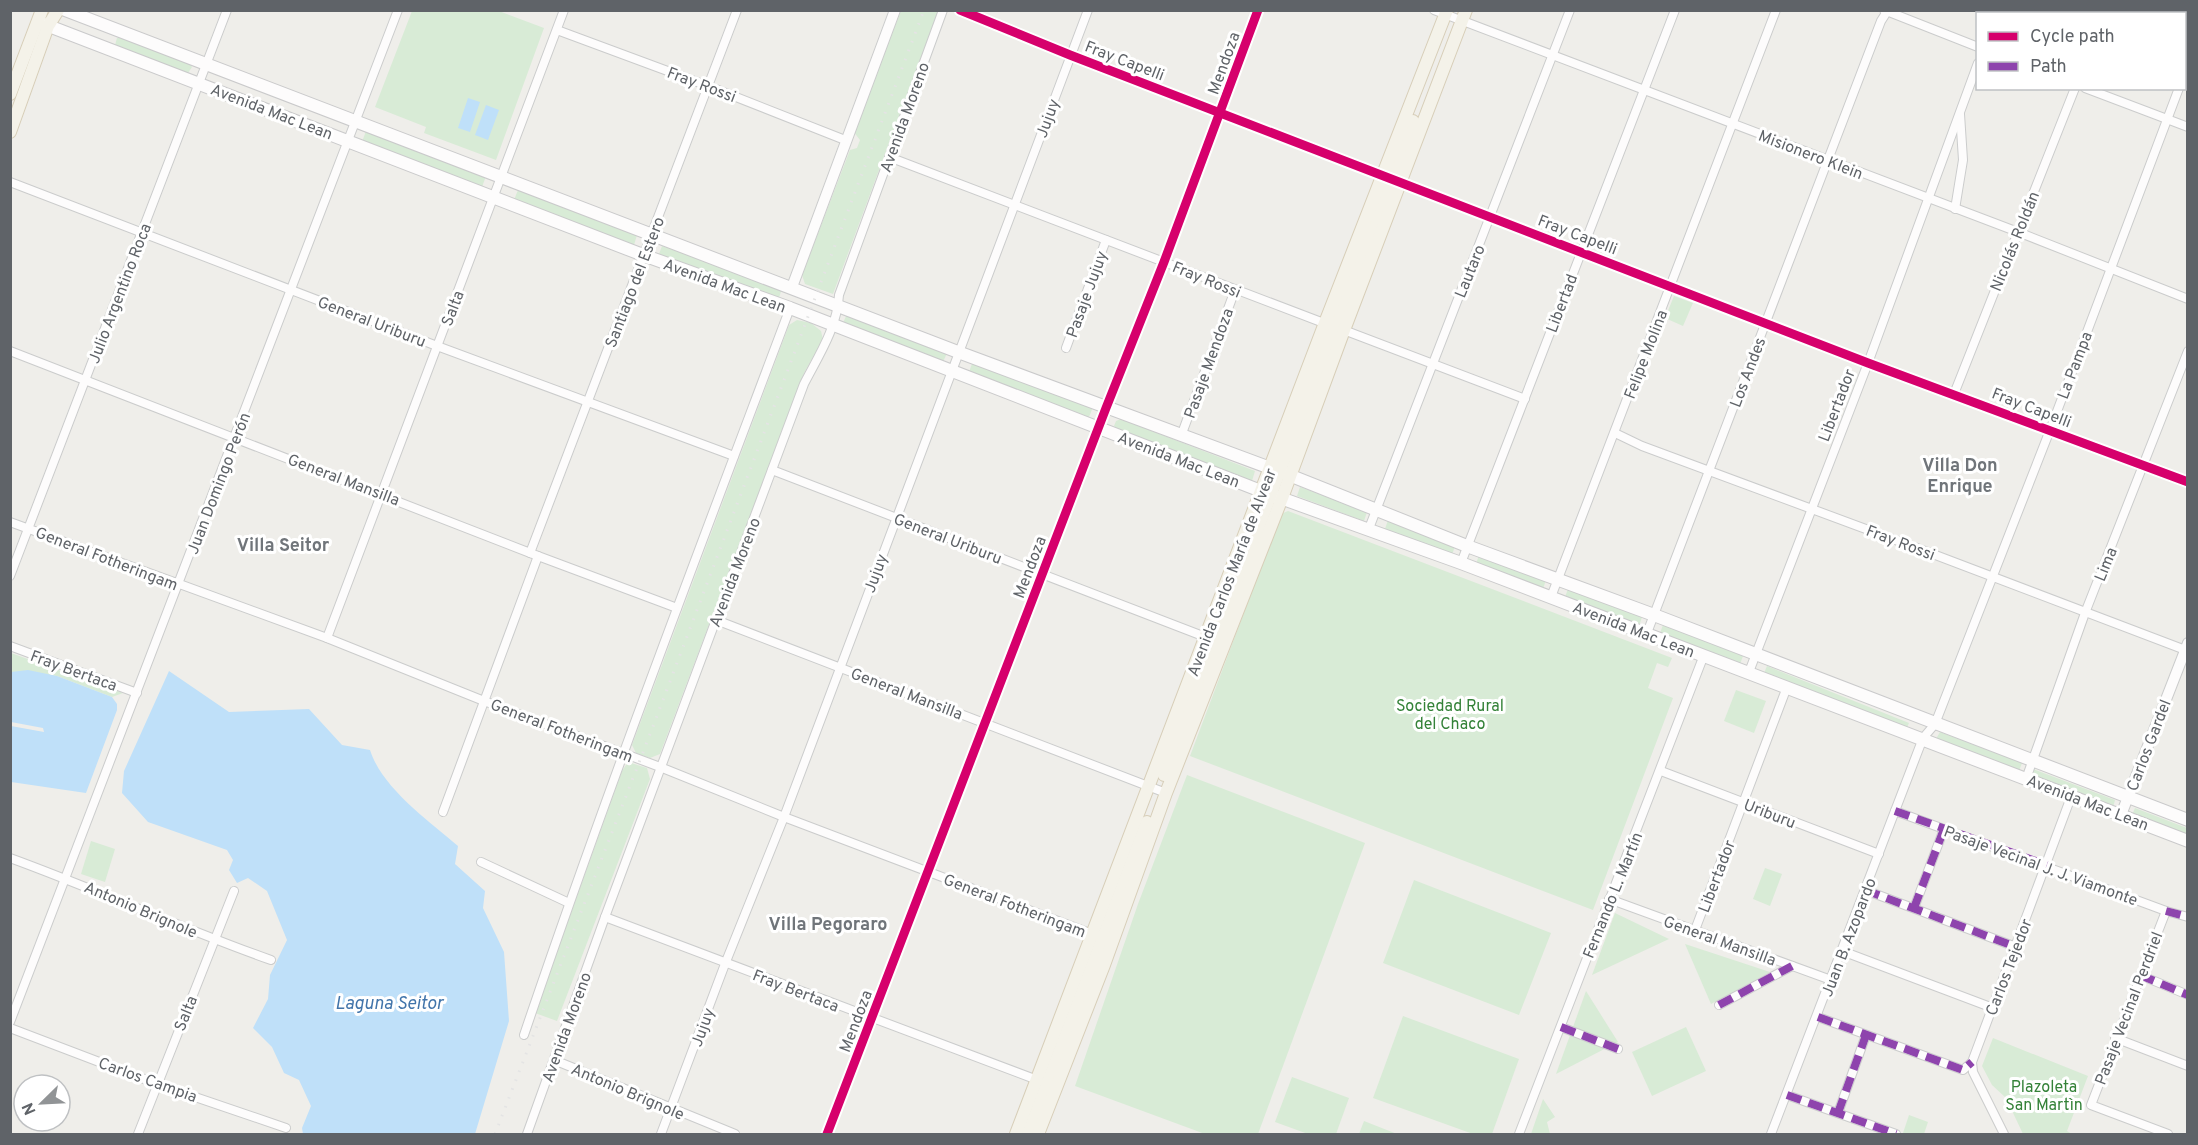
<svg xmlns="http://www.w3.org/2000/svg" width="2198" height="1145" viewBox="0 0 2198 1145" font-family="Overpass,sans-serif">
  <rect width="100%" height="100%" fill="#efeeea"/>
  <g fill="#d8ebd6">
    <polygon points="412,11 499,11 544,28 496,160 424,133 426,127 375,107"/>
    <polygon points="901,11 938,11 833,294 805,284 802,275 850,150 857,148 860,140 853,131"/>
    <polygon points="122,37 189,63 192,67 188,73 185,74 118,49 115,45 117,38"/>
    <polygon points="366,131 486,176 482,187 362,142"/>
    <polygon points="518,190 637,235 634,245 514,200"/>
    <polygon points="662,246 782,288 779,298 659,254"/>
    <polygon points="1674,296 1693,303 1683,326 1665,318"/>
    <polygon points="847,314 947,353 943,362 843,323"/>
    <polygon points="797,320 811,323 821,331 823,340 805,371 660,754 650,758 636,753 632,745 789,325"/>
    <polygon points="973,361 1093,407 1089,417 969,372"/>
    <polygon points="1121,419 1255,471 1252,481 1119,431 1114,426 1116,421"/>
    <polygon points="1300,487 1367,512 1364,521 1297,496"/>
    <polygon points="1288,511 1672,658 1668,667 1657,663 1648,688 1673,698 1593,910 1190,756 1281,514"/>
    <polygon points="1388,520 1455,546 1452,555 1385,529"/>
    <polygon points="1479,555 1546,580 1543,589 1476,564"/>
    <polygon points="1568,589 1642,617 1639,626 1565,597"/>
    <polygon points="1663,625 1743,656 1740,664 1660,633"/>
    <polygon points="11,653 123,693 112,697 57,676 11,672"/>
    <polygon points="1767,666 1909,723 1906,730 1764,673"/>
    <polygon points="1736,690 1766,701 1754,733 1724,721"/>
    <polygon points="1940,732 2022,763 2019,771 1936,739"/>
    <polygon points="628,762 647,768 650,779 557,1021 535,1013 622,771"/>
    <polygon points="2033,769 2115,800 2113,808 2030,776"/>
    <polygon points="1187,775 1365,843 1258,1134 1205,1134 1075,1086 1138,904"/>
    <polygon points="2135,808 2187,828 2187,837 2132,815"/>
    <polygon points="91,841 115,849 105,882 81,874"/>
    <polygon points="1765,868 1782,874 1770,906 1753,899"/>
    <polygon points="1414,880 1551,933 1519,1015 1383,963"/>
    <polygon points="1615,913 1669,939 1592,975"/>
    <polygon points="1685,944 1770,972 1711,1004"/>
    <polygon points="1586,991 1618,1042 1556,1074"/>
    <polygon points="1403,1016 1519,1059 1492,1134 1473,1134 1373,1098"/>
    <polygon points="1686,1027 1706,1071 1652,1096 1632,1052"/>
    <polygon points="1993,1038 2088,1076 2067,1131 2072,1134 2023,1134 2006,1098 1992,1085 1982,1066"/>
    <polygon points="1292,1077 1349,1098 1336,1134 1308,1134 1275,1122"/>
    <polygon points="1543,1099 1555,1117 1547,1122 1550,1134 1531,1134"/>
    <polygon points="1909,1115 1928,1122 1924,1134 1903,1133"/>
    <polygon points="1364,1121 1397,1134 1359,1134"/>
  </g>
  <g fill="#bfe0f9">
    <polygon points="468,98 480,102 470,132 458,128"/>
    <polygon points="486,105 499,110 488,140 475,135"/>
    <polygon points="28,670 57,676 112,697 117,704 117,710 86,793 11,782 11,726 44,732 43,728 11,722 11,672"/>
    <path d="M 169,671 L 229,712 L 309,709 L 342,745 L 370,750 C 382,788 429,821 458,846 L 455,864 L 485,891 L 483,908 L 504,952 L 509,1021 L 475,1134 L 303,1134 L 302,1128 L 311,1106 L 299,1080 L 284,1073 L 272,1047 L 253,1028 L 268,999 L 270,975 L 287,940 L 267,891 L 248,878 L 237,883 L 229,870 L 233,860 L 227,850 L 148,822 L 122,793 L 124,771 Z"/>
  </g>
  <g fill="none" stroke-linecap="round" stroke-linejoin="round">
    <defs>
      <g id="minor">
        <polyline points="960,10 1070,55 1868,363 2188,482"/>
        <polyline points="1434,10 2018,232 2188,299"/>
        <polyline points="1884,10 1978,47"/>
        <polyline points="2101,14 2102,10"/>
        <polyline points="557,30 708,86 845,140"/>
        <polyline points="2184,75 2188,68"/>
        <polyline points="2085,88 2188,127"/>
        <polyline points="889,157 1329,325"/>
        <polyline points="10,182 437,346 734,456"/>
        <polyline points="1955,209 1963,160 1960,114"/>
        <polyline points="1341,329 1525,399"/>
        <polyline points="1066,348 1106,240"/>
        <polyline points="10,351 538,556 677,608"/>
        <polyline points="1954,394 2075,88"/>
        <polyline points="1615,433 1642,446 1917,548 2188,651"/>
        <polyline points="1181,436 1235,290"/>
        <polyline points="772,470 1208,638"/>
        <polyline points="10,522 327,638 484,701 660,767 784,817 1095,935"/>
        <polyline points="1368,531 1570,10"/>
        <polyline points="530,553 737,10"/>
        <polyline points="1461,563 1675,10"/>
        <polyline points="10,576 227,10"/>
        <polyline points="1551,597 1776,10"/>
        <polyline points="716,620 1166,793"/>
        <polyline points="1647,633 1881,21 1888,10"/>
        <polyline points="327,638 564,10"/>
        <polyline points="10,646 137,693"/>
        <polyline points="1749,672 1868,363 1978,63"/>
        <polyline points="1661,771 1879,854"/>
        <polyline points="2026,779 2085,613 2188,351"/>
        <polyline points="1895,811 2166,911 2188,917"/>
        <polyline points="443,812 538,556"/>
        <path d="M 10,858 C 98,890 183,929 271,960"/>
        <polyline points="481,862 569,903"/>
        <polyline points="1865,890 2016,947"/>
        <polyline points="1609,899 1831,980"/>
        <polyline points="1914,908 1944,829"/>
        <polyline points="2166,911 2091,1105 2168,1134"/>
        <polyline points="605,917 1040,1081"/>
        <polyline points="1695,930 1787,687"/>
        <polyline points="1842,951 1993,1008"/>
        <polyline points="2140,975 2188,995"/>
        <polyline points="1719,1005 1792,966"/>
        <polyline points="1818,1017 1963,1070 1972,1062"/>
        <polyline points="10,1022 398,10"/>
        <polyline points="1561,1027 1618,1049"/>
        <polyline points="10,1028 157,1084 286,1128"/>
        <path d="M 524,1035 C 607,790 699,550 790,308"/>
        <polyline points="2115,1038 2188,1066"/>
        <polyline points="554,1060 735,1134"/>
        <polyline points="1787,1095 1896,1134"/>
        <polyline points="1838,1113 1866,1035"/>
        <polyline points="138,1134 234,891"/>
        <path d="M 527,1134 L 605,917 L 804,384 C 819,355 837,328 839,295 L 943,10"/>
        <polyline points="661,1134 725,964 784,817 1088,10"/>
        <polyline points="827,1134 1106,408 1164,262 1258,10"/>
        <polyline points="1519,1134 1704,655"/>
        <polyline points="1771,1134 1923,738 1935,724 2050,430 2179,88"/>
        <polyline points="2004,1134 1973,1072 1972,1062 2071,797"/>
      </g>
      <g id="tertiary">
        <polyline points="792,287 895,10"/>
        <polyline points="2121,815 2188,643"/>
      </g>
      <g id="secondary">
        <polyline points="65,10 958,352 1289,475 1467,546 1654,615 2188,820"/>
        <polyline points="41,23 643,255 790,308 1261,491 1461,563 2188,841"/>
      </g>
      <g id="primary">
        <polyline points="10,94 42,10"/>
        <polyline points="10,132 48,26 58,10"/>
        <polyline points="1164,775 1413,121"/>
        <polyline points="1016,1134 1325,323 1447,10"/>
        <polyline points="1028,1134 1147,822"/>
        <polyline points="1038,1134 1104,965 1166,793 1282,498 1344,330 1466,10"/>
      </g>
    </defs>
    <use href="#minor" stroke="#cbcccc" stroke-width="10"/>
    <use href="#tertiary" stroke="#cbcccc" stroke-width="12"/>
    <use href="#secondary" stroke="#cacacb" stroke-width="14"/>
    <use href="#primary" stroke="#d7ceb8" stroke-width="14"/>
    <use href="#minor" stroke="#fdfcfc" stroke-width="8"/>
    <use href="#tertiary" stroke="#fdfcfc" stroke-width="10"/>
    <use href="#secondary" stroke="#fdfcfc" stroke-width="12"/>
    <use href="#primary" stroke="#f4f2e9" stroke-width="12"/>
    <polyline stroke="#e4e4e4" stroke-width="3" stroke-dasharray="1.5 8" stroke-linecap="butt" points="495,1134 652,729 924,10"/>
    <g stroke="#8e44ad" stroke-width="8" stroke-dasharray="15 8" stroke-linecap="butt">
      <polyline points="1895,811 2047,865"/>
      <polyline points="1865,890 2016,947"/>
      <polyline points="1914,908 1944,829"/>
      <polyline points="2166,911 2188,917"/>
      <polyline points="2140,975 2188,995"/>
      <polyline points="1719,1005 1792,966"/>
      <polyline points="1818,1017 1963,1070 1972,1062"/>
      <polyline points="1561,1027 1618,1049"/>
      <polyline points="1787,1095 1896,1134"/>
      <polyline points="1838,1113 1866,1035"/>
    </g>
    <defs>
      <g id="cycleway">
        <polyline points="960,10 1070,55 1868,363 2188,482"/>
        <polyline points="827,1134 1106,408 1164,262 1258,10"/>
      </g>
    </defs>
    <use href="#cycleway" stroke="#fff" stroke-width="13"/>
    <use href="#cycleway" stroke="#d6006c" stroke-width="9"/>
  </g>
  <g text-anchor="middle" stroke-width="6" stroke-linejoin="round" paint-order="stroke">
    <g font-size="16" fill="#5f6368" stroke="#fff">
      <text transform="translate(1125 60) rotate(21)" y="6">Fray Capelli</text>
      <text transform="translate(1223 63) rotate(-70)" y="6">Mendoza</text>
      <text transform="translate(702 84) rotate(21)" y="6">Fray Rossi</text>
      <text transform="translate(272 111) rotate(21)" y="6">Avenida Mac Lean</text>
      <text transform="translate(904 117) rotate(-70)" y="6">Avenida Moreno</text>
      <text transform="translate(1047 118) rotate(-70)" y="6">Jujuy</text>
      <text transform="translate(1811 154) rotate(21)" y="6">Misionero Klein</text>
      <text transform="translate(1578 234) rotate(21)" y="6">Fray Capelli</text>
      <text transform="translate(2014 241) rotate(-68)" y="6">Nicolás Roldán</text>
      <text transform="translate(1469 271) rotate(-68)" y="6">Lautaro</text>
      <text transform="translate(1207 279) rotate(22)" y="6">Fray Rossi</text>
      <text transform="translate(634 282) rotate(-69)" y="6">Santiago del Estero</text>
      <text transform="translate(725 285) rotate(20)" y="6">Avenida Mac Lean</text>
      <text transform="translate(119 293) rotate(-69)" y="6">Julio Argentino Roca</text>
      <text transform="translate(1086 294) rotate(-70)" y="6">Pasaje Jujuy</text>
      <text transform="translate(1561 303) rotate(-69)" y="6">Libertad</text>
      <text transform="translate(452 308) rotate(-69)" y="6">Salta</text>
      <text transform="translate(372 321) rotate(21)" y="6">General Uriburu</text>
      <text transform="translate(1645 354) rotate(-69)" y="6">Felipe Molina</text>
      <text transform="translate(1208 363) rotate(-70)" y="6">Pasaje Mendoza</text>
      <text transform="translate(2074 365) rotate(-69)" y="6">La Pampa</text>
      <text transform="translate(1747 372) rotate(-69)" y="6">Los Andes</text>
      <text transform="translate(1836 405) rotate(-69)" y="6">Libertador</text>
      <text transform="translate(2032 407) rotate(21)" y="6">Fray Capelli</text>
      <text transform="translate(1179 459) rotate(21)" y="6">Avenida Mac Lean</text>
      <text transform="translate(344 479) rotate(21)" y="6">General Mansilla</text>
      <text transform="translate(218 483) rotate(-69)" y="6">Juan Domingo Perón</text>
      <text transform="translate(948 538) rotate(21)" y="6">General Uriburu</text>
      <text transform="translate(1901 542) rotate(21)" y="6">Fray Rossi</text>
      <text transform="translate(107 558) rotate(21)" y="6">General Fotheringam</text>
      <text transform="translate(2105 564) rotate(-68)" y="6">Lima</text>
      <text transform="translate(1029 567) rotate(-69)" y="6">Mendoza</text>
      <text transform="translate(734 572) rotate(-69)" y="6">Avenida Moreno</text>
      <text transform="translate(1231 572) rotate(-69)" y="6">Avenida Carlos María de Alvear</text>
      <text transform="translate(875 573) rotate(-70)" y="6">Jujuy</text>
      <text transform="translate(1634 629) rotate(21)" y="6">Avenida Mac Lean</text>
      <text transform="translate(74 670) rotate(20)" y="6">Fray Bertaca</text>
      <text transform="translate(907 693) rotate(21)" y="6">General Mansilla</text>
      <text transform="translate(562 730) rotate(21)" y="6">General Fotheringam</text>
      <text transform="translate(2148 745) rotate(-69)" y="6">Carlos Gardel</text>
      <text transform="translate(2088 802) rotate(21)" y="6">Avenida Mac Lean</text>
      <text transform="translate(1770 813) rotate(21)" y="6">Uriburu</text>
      <text transform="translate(2041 865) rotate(20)" y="6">Pasaje Vecinal J. J. Viamonte</text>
      <text transform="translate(1716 876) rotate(-69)" y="6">Libertador</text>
      <text transform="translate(1612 895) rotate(-68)" y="6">Fernando L. Martín</text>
      <text transform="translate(1015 905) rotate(21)" y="6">General Fotheringam</text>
      <text transform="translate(141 909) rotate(23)" y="6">Antonio Brignole</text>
      <text transform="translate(1848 937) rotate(-69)" y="6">Juan B. Azopardo</text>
      <text transform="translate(1720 940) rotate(20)" y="6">General Mansilla</text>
      <text transform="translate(2008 967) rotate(-69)" y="6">Carlos Tejedor</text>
      <text transform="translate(796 990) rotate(21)" y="6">Fray Bertaca</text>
      <text transform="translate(2128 1008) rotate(-69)" y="6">Pasaje Vecinal Perdriel</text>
      <text transform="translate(185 1013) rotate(-68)" y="6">Salta</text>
      <text transform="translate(855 1021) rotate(-69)" y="6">Mendoza</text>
      <text transform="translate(566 1027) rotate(-70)" y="6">Avenida Moreno</text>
      <text transform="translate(702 1027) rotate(-70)" y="6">Jujuy</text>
      <text transform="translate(148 1079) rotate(20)" y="6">Carlos Campia</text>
      <text transform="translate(628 1091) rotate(23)" y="6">Antonio Brignole</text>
    </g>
    <g font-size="16" fill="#348238" stroke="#fff">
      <text x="1450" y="711">Sociedad Rural<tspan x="1450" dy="18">del Chaco</tspan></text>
      <text x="2044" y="1092">Plazoleta<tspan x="2044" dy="18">San Martìn</tspan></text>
    </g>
    <g font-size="18" font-weight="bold" fill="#70757a" stroke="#fff">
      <text x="1960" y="471">Villa Don<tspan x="1960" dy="21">Enrique</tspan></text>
      <text x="283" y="551">Villa Seitor</text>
      <text x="828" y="930">Villa Pegoraro</text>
    </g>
    <g font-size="18" font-style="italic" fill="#4174aa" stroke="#fff">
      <text x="389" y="1009">Laguna Seitor</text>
    </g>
  </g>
  <rect width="2198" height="1145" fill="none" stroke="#5f6368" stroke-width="24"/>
  <rect x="1976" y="12" width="210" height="78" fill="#ffffff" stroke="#bfc1c3" stroke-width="1.5"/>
  <rect x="1988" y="32" width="30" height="9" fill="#d6006c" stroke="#bfc1c3" stroke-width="1.5"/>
  <text x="2030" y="42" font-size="18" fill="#5f6368">Cycle path</text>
  <rect x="1988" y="62" width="30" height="9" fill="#8e44ad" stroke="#bfc1c3" stroke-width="1.5"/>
  <text x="2030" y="72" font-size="18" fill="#5f6368">Path</text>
  <g transform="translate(42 1103) rotate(246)"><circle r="28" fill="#ffffff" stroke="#bfc1c3" stroke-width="1.5"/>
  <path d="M0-4.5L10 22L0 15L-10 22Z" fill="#919496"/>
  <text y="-9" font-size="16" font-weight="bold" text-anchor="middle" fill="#5f6368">N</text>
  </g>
</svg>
